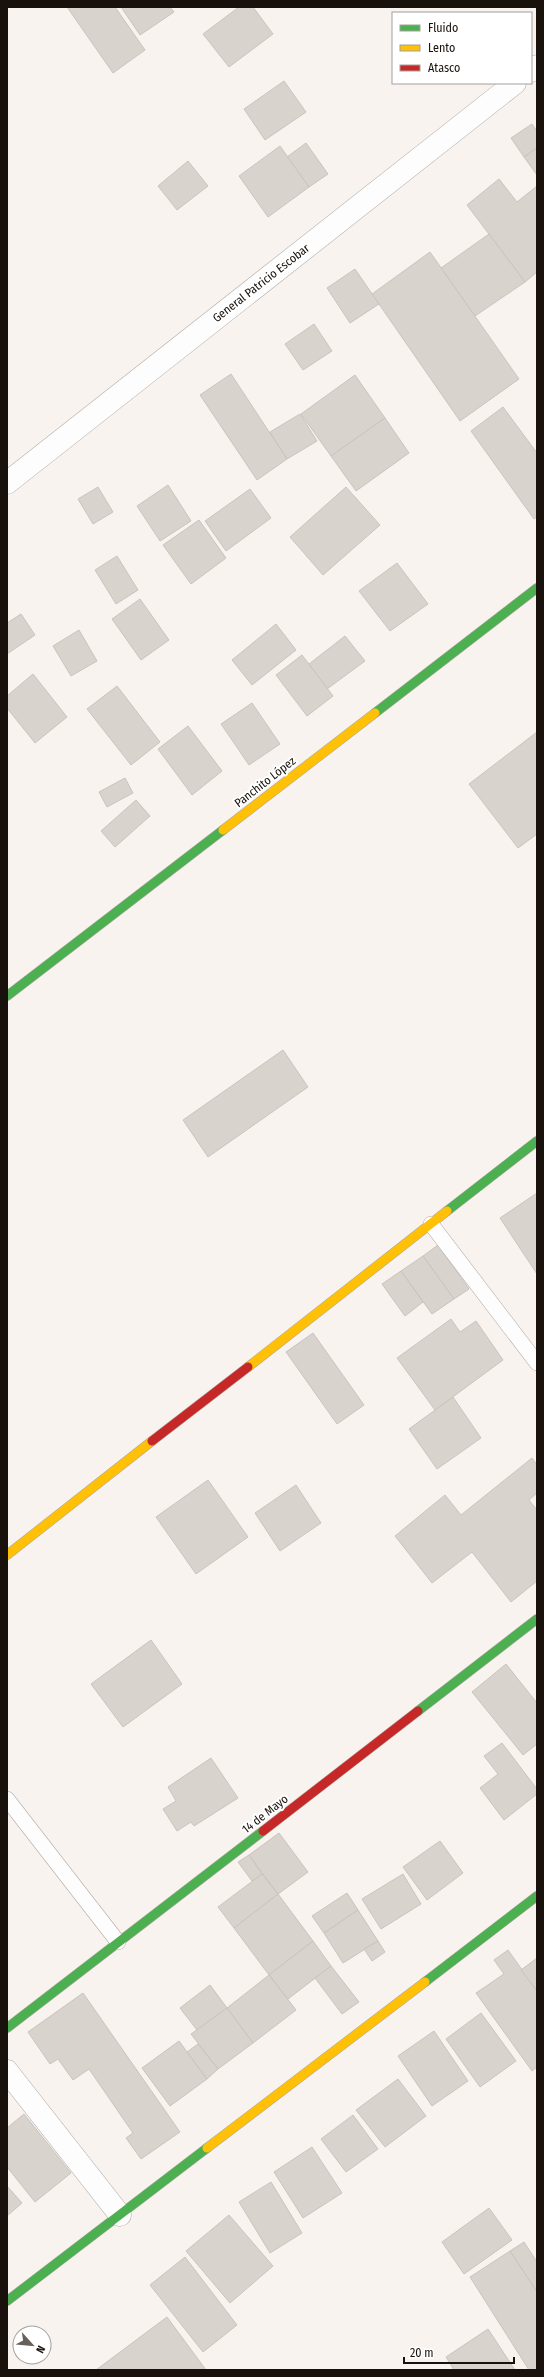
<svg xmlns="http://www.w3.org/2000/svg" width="544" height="2377" viewBox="0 0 544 2377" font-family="'Fira Sans Condensed',sans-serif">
  <rect width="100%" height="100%" fill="#f8f3ef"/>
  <g fill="#d9d3cd" stroke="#cac3bf">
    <polygon points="67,7 115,7 145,50 113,73"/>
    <polygon points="121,7 170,7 174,12 140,35"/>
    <polygon points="239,7 253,7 273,34 229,67 203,34"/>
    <polygon points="284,81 306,112 265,140 244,109"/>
    <polygon points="532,124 537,131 537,148 524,157 511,138"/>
    <polygon points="306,143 328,174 309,187 287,157"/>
    <polygon points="280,146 309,187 268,217 239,176"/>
    <polygon points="537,148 537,175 524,157"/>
    <polygon points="188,161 208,186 177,210 158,186"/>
    <polygon points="499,179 517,202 537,186 537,272 525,282 467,205"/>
    <polygon points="489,234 525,282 475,316 441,268"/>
    <polygon points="430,252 519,379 460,421 372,294"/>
    <polygon points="355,269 379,304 350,323 327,288"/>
    <polygon points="314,324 332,351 303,370 285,344"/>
    <polygon points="231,374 287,459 257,480 200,395"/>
    <polygon points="355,375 385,418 331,456 301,414"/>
    <polygon points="503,407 537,453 537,517 534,519 471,431"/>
    <polygon points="300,414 317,441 287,459 270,432"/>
    <polygon points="385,418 409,453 356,491 331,456"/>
    <polygon points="168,485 191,521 160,541 137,506"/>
    <polygon points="98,487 113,512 93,524 78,499"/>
    <polygon points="346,487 380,525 323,575 290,537"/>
    <polygon points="250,489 271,518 226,551 205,521"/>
    <polygon points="199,520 226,558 191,584 163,545"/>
    <polygon points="117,556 138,590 116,604 95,570"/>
    <polygon points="397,563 428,604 390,631 359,591"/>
    <polygon points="140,599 169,640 141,660 112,619"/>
    <polygon points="21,614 35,635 7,654 7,623"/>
    <polygon points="276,624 296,650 252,685 232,660"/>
    <polygon points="79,630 97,661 71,676 53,646"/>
    <polygon points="345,636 365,661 327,689 309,664"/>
    <polygon points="302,655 333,696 307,716 276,675"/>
    <polygon points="33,674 67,717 35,743 7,708 7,696"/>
    <polygon points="117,686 160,742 131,765 87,709"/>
    <polygon points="252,703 280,744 249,765 221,724"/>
    <polygon points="188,726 222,771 192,795 158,749"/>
    <polygon points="537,732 537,834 518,848 469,784"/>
    <polygon points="125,778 133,793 107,807 99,792"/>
    <polygon points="136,800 150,816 115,847 101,831"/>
    <polygon points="283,1050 308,1087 208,1157 183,1120"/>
    <polygon points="537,1193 537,1274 500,1218"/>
    <polygon points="438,1245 469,1289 454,1299 423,1256"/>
    <polygon points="423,1256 454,1299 432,1314 401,1271"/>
    <polygon points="401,1271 423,1302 405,1316 382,1284"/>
    <polygon points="451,1319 460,1332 476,1321 503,1360 435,1410 397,1358"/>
    <polygon points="313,1333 364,1405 337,1424 286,1352"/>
    <polygon points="453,1397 481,1438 437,1469 409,1429"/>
    <polygon points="532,1458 537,1465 537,1493 529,1500 537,1510 537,1581 511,1602 472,1552 432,1583 395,1536 445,1495 461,1515"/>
    <polygon points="208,1480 248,1537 196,1574 156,1517"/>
    <polygon points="296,1485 321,1523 280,1551 255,1513"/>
    <polygon points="151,1640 182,1684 123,1727 91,1684"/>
    <polygon points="506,1664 537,1703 537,1744 523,1755 472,1692"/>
    <polygon points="502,1743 537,1789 537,1794 504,1820 480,1788 498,1774 484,1756"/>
    <polygon points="211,1758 238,1798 194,1826 191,1822 177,1831 163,1809 176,1801 168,1787"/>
    <polygon points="279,1833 308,1872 278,1894 249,1855"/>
    <polygon points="440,1841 463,1873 427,1900 403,1867"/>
    <polygon points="249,1855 262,1874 252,1881 238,1862"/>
    <polygon points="262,1874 278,1894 234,1928 218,1907"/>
    <polygon points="403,1874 421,1904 381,1929 362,1899"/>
    <polygon points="347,1893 358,1910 324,1933 312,1916"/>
    <polygon points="278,1894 313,1941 269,1975 234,1928"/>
    <polygon points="358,1910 378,1941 343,1963 324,1933"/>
    <polygon points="313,1941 331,1966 288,1999 269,1975"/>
    <polygon points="378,1941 385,1952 372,1961 364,1949"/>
    <polygon points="508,1950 537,1991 537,2067 532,2071 476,1993 504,1974 494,1960"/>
    <polygon points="537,1958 537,1991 521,1970"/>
    <polygon points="331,1966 359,2002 342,2014 315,1978"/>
    <polygon points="269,1975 296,2010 253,2043 227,2008"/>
    <polygon points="210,1985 227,2008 197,2030 180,2008"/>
    <polygon points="83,1993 180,2132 141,2159 126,2138 133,2133 89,2069 73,2080 58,2059 50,2064 28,2032"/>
    <polygon points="227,2008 253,2043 218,2069 191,2034"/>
    <polygon points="481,2013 516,2061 480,2087 446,2039"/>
    <polygon points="434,2031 468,2081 432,2106 398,2056"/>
    <polygon points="179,2041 207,2079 170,2106 142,2068"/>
    <polygon points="198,2044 218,2069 207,2079 187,2052"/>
    <polygon points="398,2079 426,2116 385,2147 356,2110"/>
    <polygon points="24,2114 71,2173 35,2202 7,2167 7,2128"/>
    <polygon points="353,2115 378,2149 346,2172 321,2139"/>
    <polygon points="312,2147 342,2193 303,2218 274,2172"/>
    <polygon points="271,2182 302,2233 270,2253 239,2202"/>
    <polygon points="7,2186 22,2203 7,2216"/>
    <polygon points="489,2208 512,2240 464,2274 442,2242"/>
    <polygon points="229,2215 273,2266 230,2303 186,2251"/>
    <polygon points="524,2242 537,2262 537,2292 510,2251"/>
    <polygon points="510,2251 537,2292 537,2370 529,2370 470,2277"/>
    <polygon points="185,2257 237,2325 203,2352 150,2285"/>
    <polygon points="167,2317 206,2370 96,2370"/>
    <polygon points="488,2329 515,2370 454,2370 446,2357"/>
  </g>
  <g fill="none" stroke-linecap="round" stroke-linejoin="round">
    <defs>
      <g id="lane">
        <polyline points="431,1224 537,1363"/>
        <polyline points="7,1799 118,1942"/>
      </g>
      <g id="street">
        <polyline points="531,71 537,66"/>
        <polyline points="7,483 515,83"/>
        <polyline points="7,2071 120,2215"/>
      </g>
      <g id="fast">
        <polyline points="375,713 537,588"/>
        <polyline points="7,996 223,830"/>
        <polyline points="447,1211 537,1141"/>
        <polyline points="418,1711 537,1619"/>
        <polyline points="425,1982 537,1896"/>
        <polyline points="7,2028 263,1831"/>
        <polyline points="7,2301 207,2148"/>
      </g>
      <g id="slow">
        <polyline points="223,830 375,713"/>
        <polyline points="248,1367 447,1211"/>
        <polyline points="7,1555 152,1441"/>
        <polyline points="207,2148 425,1982"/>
      </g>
      <g id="jam">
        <polyline points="152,1441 248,1367"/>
        <polyline points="263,1831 418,1711"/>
      </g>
    </defs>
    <use href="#lane" stroke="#aea8a4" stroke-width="16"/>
    <use href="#street" stroke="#aea8a4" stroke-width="23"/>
    <use href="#fast" stroke="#aea8a4" stroke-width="10"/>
    <use href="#slow" stroke="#aea8a4" stroke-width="10"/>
    <use href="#jam" stroke="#aea8a4" stroke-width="10"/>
    <use href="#lane" stroke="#fefdfd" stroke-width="15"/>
    <use href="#street" stroke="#fefdfd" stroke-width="22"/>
    <use href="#fast" stroke="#4caf50" stroke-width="9"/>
    <use href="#slow" stroke="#ffc107" stroke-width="9"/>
    <use href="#jam" stroke="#c62828" stroke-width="9"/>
  </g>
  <g text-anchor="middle" stroke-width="4" stroke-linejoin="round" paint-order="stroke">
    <g font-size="12" fill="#19110b" stroke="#fff">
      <text transform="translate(261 283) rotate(-38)" y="4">General Patricio Escobar</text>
      <text transform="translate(265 782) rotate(-38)" y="4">Panchito López</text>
      <text transform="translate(265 1814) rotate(-38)" y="4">14 de Mayo</text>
    </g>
  </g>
  <rect width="544" height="2377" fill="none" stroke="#19110b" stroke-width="16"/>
  <rect x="392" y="12" width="140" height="72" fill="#ffffff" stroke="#a3a09d"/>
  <rect x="400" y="25" width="20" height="6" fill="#4caf50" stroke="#a3a09d"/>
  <text x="428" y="32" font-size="12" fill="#19110b">Fluido</text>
  <rect x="400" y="45" width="20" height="6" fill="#ffc107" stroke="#a3a09d"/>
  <text x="428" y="52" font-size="12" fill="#19110b">Lento</text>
  <rect x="400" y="65" width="20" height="6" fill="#c62828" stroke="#a3a09d"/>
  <text x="428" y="72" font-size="12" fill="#19110b">Atasco</text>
  <g transform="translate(32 2345) rotate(117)"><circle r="19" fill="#ffffff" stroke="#a3a09d"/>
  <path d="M0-3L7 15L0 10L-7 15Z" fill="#67605b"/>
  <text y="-6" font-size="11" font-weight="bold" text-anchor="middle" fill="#19110b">N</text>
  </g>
  <path d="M404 2357v6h110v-6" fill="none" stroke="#19110b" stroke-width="2"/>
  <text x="410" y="2357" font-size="12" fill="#19110b" stroke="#ffffff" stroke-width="3" paint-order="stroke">20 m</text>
</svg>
